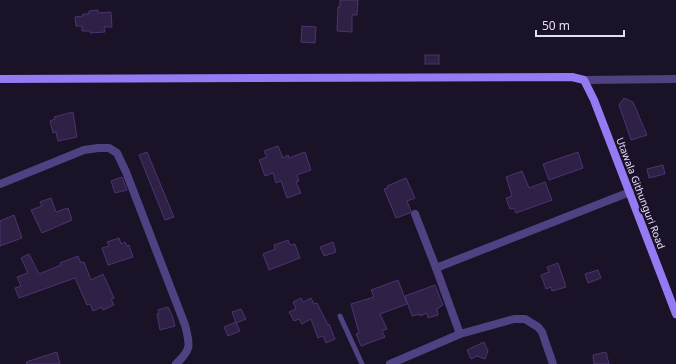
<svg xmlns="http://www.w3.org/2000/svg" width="676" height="364" viewBox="0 0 676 364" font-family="'Noto Sans',sans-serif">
  <rect width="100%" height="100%" fill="#1a1227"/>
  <g fill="#2f2046" stroke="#4b3470">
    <polygon points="340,0 358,0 357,15 352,15 352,32 337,31 338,7 340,7"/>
    <polygon points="98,10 98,13 111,12 112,27 104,27 105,32 90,33 90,31 82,31 82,26 76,26 75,17 83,16 83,14 89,14 89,11"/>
    <polygon points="302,26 316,27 315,43 301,42"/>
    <rect x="425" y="55" width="14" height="9"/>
    <polygon points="624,98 633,102 647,135 631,140 619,105"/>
    <polygon points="73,112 77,137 58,141 56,132 53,133 50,121 55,119 54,117"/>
    <polygon points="278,146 283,158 288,155 289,158 305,152 311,170 297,175 299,181 296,182 301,193 287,198 281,181 276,183 273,173 265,176 259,160 267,157 264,151"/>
    <polygon points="147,152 174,217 165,220 139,155"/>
    <polygon points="578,152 583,168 549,180 543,164"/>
    <polygon points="663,165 665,174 649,178 647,169"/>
    <polygon points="522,171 529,188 545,182 552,200 516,213 514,208 510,209 506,198 512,196 506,177"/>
    <polygon points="122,177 127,190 115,193 111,181"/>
    <polygon points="406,178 415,198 407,201 411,211 410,213 396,218 384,189 388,188 387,186"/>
    <polygon points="51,198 56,212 68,208 72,220 42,233 31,210 42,206 40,202"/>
    <polygon points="14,215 22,238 0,246 0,221"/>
    <polygon points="119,238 121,244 125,242 127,246 129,245 133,257 108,265 102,248 109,246 107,242"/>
    <polygon points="288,240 290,245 295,244 300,258 269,270 263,254 275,249 274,245"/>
    <polygon points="333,242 336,252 324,256 320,247"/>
    <polygon points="29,254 39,274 61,265 60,263 78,256 81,263 84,262 91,280 103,274 114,298 111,299 114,305 103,310 102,307 93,311 90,304 87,305 75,278 19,298 15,288 21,286 17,277 28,273 21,258"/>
    <polygon points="558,263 566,287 552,291 551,287 546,289 541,275 549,272 547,267"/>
    <polygon points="598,270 601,278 588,283 585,274"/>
    <polygon points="398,280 407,304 380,314 387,329 382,331 385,337 361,346 356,334 359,333 351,304 374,297 371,290"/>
    <polygon points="435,285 443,305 437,309 438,315 428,318 427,313 420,316 420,314 412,316 405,296"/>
    <polygon points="301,298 303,302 311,298 314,304 317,303 328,325 329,324 335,339 326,343 323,336 318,338 311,319 302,324 299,319 294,321 289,312 296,309 293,302"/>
    <polygon points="168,307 172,315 175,326 160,330 157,314 159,314 158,310"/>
    <polygon points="241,309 246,319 236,323 232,312"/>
    <polygon points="236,322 240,331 228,336 224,327"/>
    <polygon points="484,342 488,351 485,359 477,356 471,359 467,350"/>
    <polygon points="57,352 60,364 27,364 26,362"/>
    <polygon points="606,352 609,364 594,364 593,355"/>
  </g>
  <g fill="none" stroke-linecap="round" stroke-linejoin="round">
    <polyline stroke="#504282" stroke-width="5" points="340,316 362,364"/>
    <g stroke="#504282" stroke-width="8">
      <polyline points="584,80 676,79"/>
      <path d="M 0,184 L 84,150 L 98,148 L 109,148 L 117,153 L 126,172 L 185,325 C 190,345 192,349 176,364"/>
      <polyline points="415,214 436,268"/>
      <polyline points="390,364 460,334"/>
      <polyline points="553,364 542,332 538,327 525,319 514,319 460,334 436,268 630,192"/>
    </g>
    <polyline stroke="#957bf3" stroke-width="8" points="0,79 572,77 584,80 594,100 676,314"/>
  </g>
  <g text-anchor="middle" stroke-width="4" stroke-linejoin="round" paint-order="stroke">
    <g font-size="10" fill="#e5dbfc" stroke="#1a1227">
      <text transform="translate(641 193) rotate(69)" y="4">Utawala Githunguri Road</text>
    </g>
  </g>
  <path d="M536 30v6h88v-6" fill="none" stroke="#e5dbfc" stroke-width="2"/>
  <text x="542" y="30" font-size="12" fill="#e5dbfc" stroke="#1a1227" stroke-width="3" paint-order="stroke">50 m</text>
</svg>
